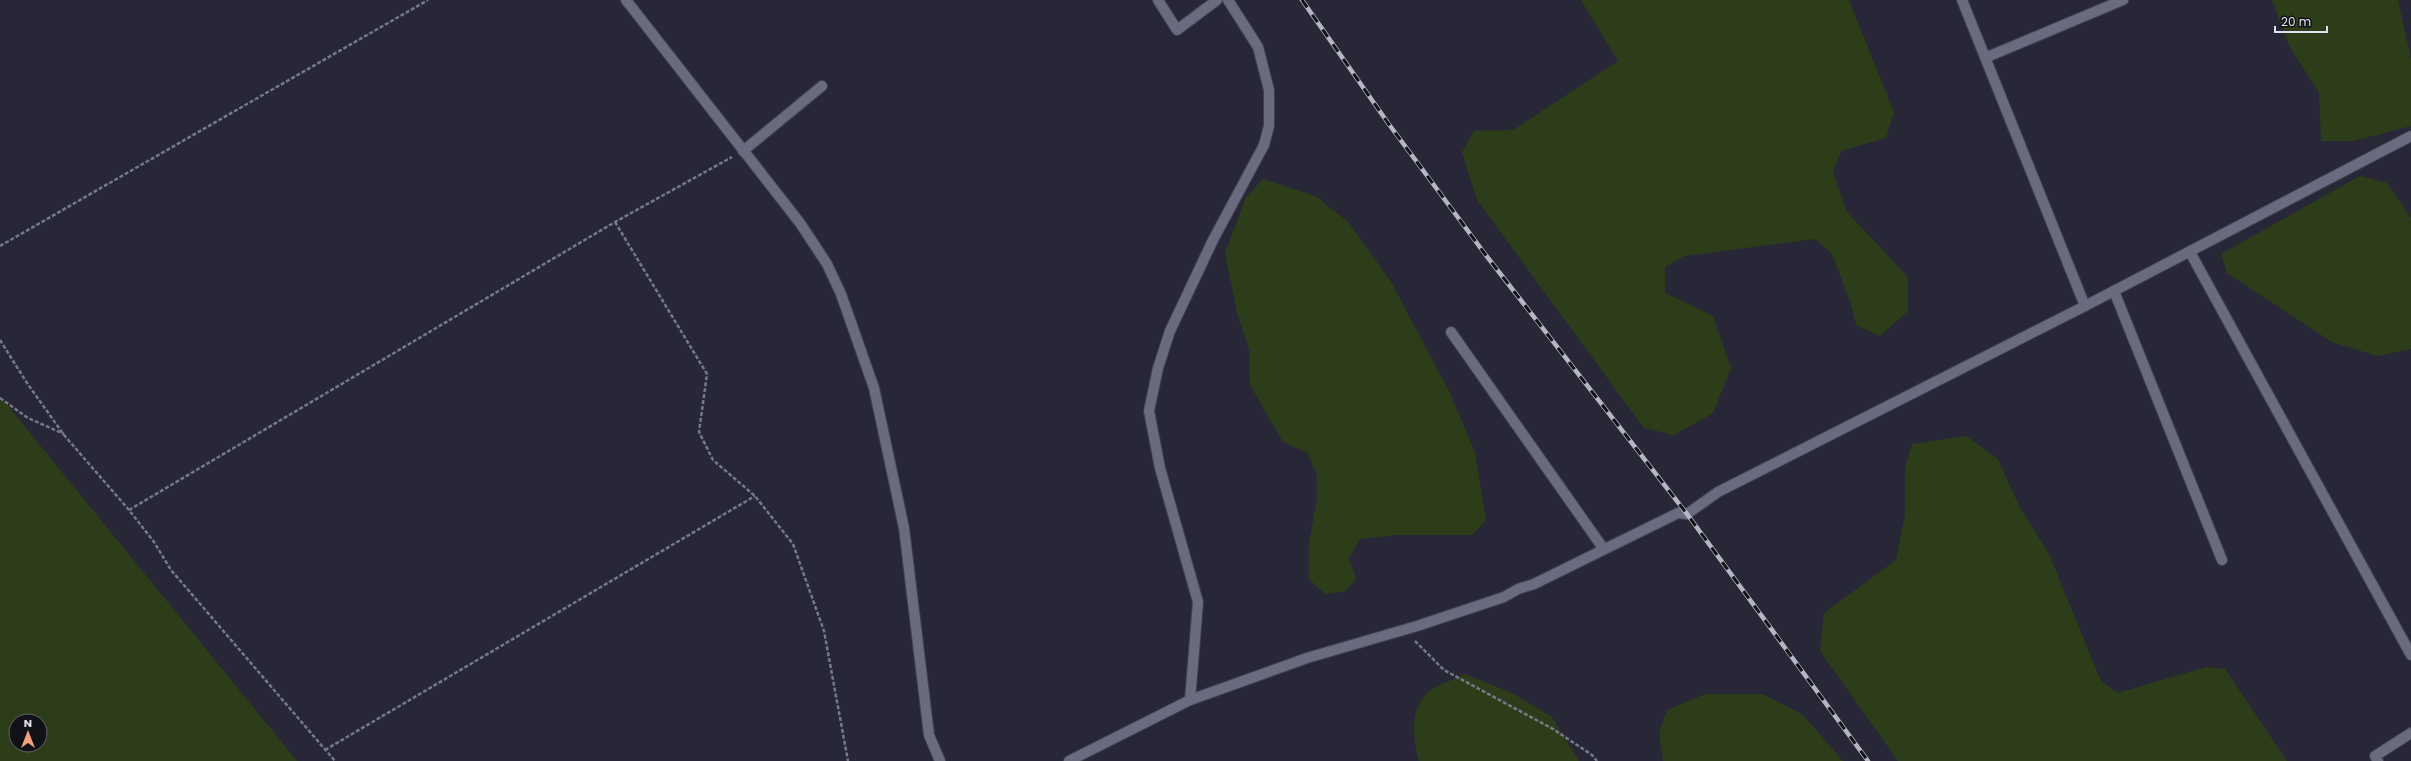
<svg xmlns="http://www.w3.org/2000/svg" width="2411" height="761" viewBox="0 0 2411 761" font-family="Poppins,sans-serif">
  <rect width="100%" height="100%" fill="#272737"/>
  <g fill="#2e3d19" fill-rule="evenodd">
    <polygon points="1581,0 1849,0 1894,112 1886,138 1841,151 1833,172 1847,212 1908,277 1908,311 1880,336 1856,325 1851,304 1832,254 1815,239 1684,256 1665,267 1665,293 1713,316 1731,368 1713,413 1674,435 1644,428 1477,200 1462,152 1474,131 1513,130 1618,61"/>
    <polygon points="2272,0 2398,0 2411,59 2411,126 2354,141 2321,141 2319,92 2289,46"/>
    <polygon points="2360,176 2387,183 2411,218 2411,349 2377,356 2332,342 2227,273 2221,254"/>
    <polygon points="1263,179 1317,197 1349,223 1391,282 1449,391 1475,452 1486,520 1472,535 1397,535 1360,539 1349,558 1356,579 1346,591 1325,594 1309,579 1309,543 1317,499 1317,476 1308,453 1283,442 1250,385 1249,349 1237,312 1225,253 1246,197"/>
    <path d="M 0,396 L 297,761 L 0,761 ZM 16,721 L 40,721 L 40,745 L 16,745 Z"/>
    <polygon points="1966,436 1998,459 2019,506 2049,554 2101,681 2118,693 2206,667 2225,669 2287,761 1898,761 1820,651 1824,613 1896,560 1905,515 1905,467 1912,444"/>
    <path d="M 1465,674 L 1512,693 L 1552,717 L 1579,761 L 1419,761 C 1413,739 1409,712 1426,694 C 1432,687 1455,679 1465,674 Z"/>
    <polygon points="1705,694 1763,694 1802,714 1843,761 1663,761 1659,733 1667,710"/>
  </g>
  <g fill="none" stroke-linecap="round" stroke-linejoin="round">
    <defs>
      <g id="street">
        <polyline points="1158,0 1177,30 1217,0"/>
        <polyline points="1962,0 2085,306"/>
        <polyline points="1987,57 2123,0"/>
        <polyline points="743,151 822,86"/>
        <polyline points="2190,252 2411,655"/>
        <polyline points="2114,291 2222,560"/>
        <polyline points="1451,332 1603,548"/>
        <polyline points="1190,700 1198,602 1160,468 1149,411 1158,368 1170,331 1213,240 1264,145 1269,126 1269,90 1258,47 1228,0"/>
        <polyline points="1069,761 1190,700 1307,658 1417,626 1504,597 1518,589 1534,584 1678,513 1687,514 1718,492 2085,306 2411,136"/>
        <polyline points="2378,761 2375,756 2411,733"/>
      </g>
      <polyline id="secondary" points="626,0 800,223 827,264 841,294 874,388 904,528 929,735 940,761"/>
    </defs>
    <use href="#street" stroke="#42424f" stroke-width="12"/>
    <use href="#secondary" stroke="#42424f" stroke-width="12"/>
    <g stroke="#787987" stroke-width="2.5" stroke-dasharray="4 2" stroke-linecap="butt">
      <polyline points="615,222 707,374 699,432 713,460 755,496 793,544 824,631 848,761"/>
      <polyline points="0,246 428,0"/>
      <polyline points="0,340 27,383 64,435 129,510 154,542 171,570 335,761"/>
      <polyline points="0,398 28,418 64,434"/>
      <polyline points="129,510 615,222 732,157"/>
      <polyline points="1415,641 1444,670 1553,729 1592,755 1597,761"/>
      <polyline points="325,750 755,496"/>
    </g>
    <use href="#street" stroke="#6a6b7e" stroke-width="10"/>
    <use href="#secondary" stroke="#6a6b7e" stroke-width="10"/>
    <defs>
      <polyline id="rail" points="1302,0 1388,123 1485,254 1687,514 1868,761"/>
    </defs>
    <use href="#rail" stroke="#b5b6c2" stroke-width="4.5"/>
    <use href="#rail" stroke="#111118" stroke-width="3" stroke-dasharray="9" stroke-linecap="butt"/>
  </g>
  <g transform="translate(28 733)"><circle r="19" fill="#111118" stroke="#63646c"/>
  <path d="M0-3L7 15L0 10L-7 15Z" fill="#f1a17d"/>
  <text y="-6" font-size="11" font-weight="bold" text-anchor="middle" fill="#dfe0eb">N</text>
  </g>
  <path d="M2275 26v6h52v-6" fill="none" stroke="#dfe0eb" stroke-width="2"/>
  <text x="2281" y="26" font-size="12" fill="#dfe0eb" stroke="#111118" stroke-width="3" paint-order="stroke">20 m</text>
</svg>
